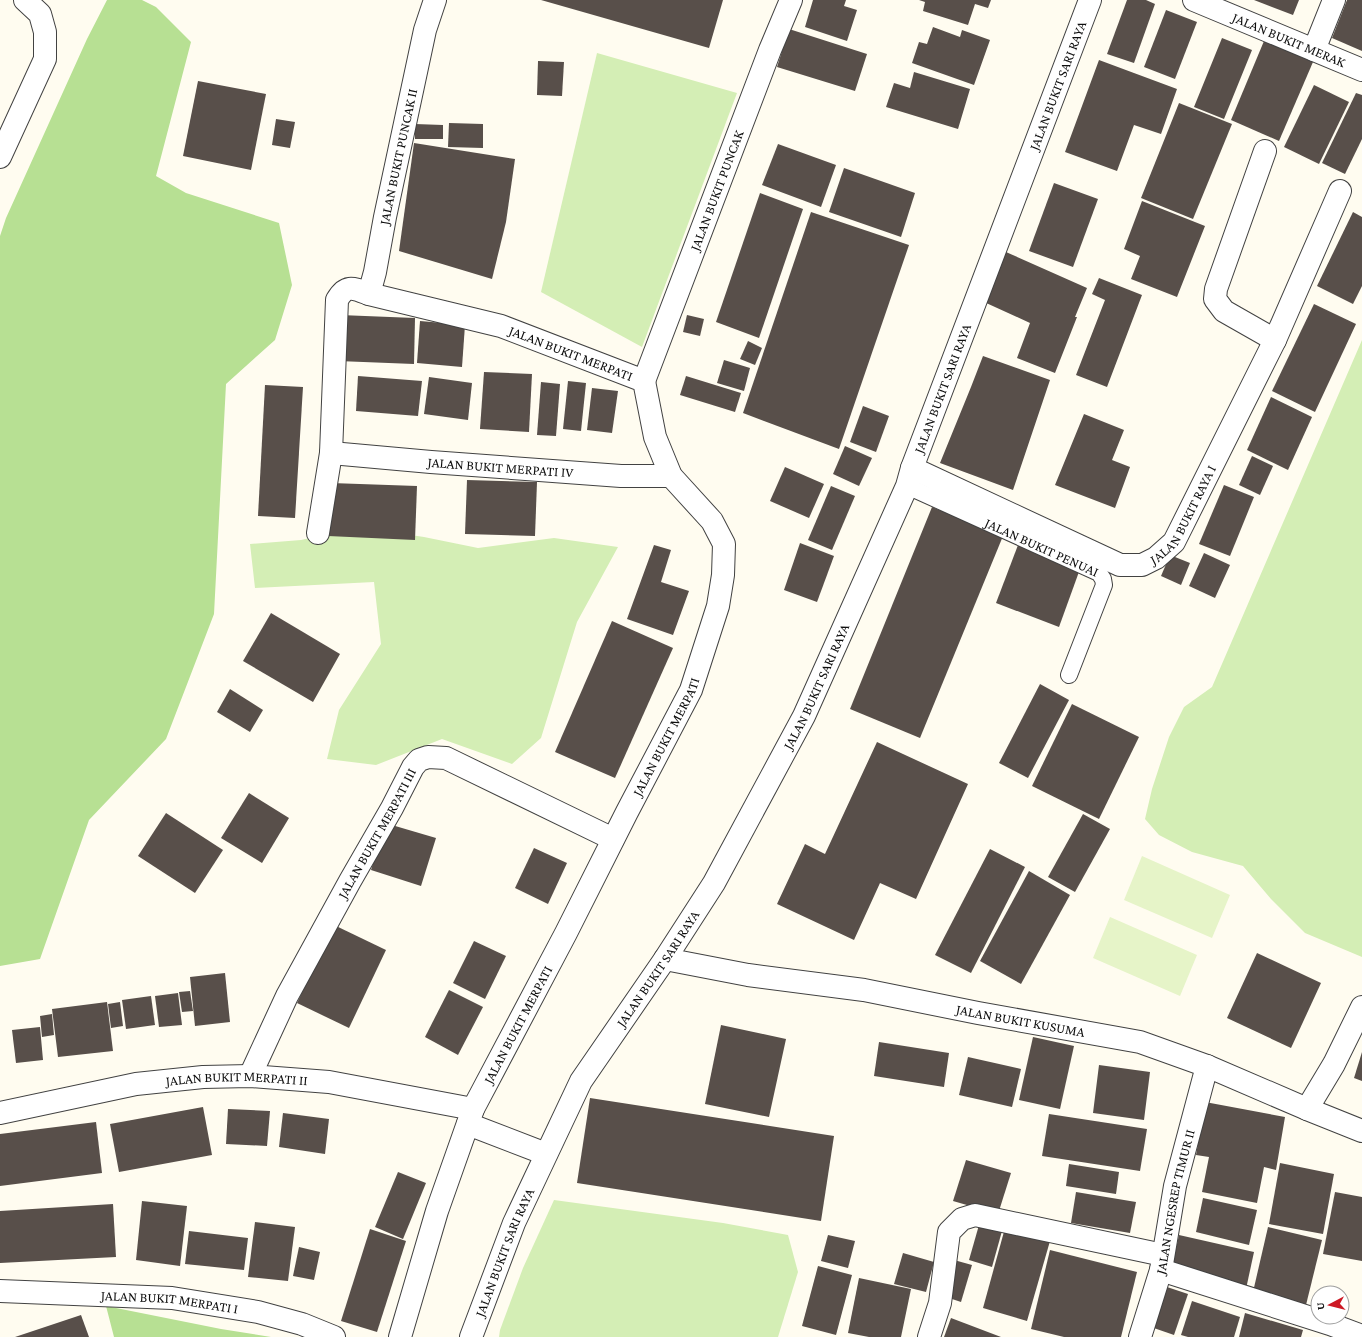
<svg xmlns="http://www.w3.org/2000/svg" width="1362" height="1337" viewBox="0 0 1362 1337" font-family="'Crimson Pro',serif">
  <rect width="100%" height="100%" fill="#fffcf0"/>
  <g fill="#d4eeb5">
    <polygon points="597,53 737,93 642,347 541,292"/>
    <polygon points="1362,340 1362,957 1305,933 1271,899 1243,866 1192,852 1159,835 1145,819 1152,789 1169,737 1184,707 1212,687"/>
    <polygon points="358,527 424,537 478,548 554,538 618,547 577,622 541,738 512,764 442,739 376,765 327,759 339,710 381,644 374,582 255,588 250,544 301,540"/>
    <polygon points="554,1200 723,1223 788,1235 798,1272 778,1337 499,1337 500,1330 523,1268"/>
  </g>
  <g fill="#b7e093">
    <polygon points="107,0 142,0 156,7 191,42 156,176 186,193 279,223 292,285 275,340 226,384 214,614 166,739 89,820 40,959 0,966 0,236 6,218 87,39"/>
    <polygon points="106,1306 221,1329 271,1337 114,1337"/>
  </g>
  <g fill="#e6f4c8">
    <polygon points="1142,856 1230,895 1212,938 1124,900"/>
    <polygon points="1110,917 1197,955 1180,996 1093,958"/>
  </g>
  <g fill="#584f4a">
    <polygon points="541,0 723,0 709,48"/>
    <polygon points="813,0 846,0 844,6 857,10 847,41 805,27"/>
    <polygon points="919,0 991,0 988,8 975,4 968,25 923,11 925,2"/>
    <polygon points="1127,0 1146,0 1155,4 1134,63 1107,54"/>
    <polygon points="1254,0 1299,0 1293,15"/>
    <polygon points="1347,0 1362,0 1362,51 1332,38"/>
    <polygon points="1166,10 1197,22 1175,79 1144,67"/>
    <polygon points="933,27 960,37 962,30 990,40 974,85 912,63 919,42 927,44"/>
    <polygon points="789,29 867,54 855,91 777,67"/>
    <polygon points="1222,38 1252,50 1224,119 1194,107"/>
    <polygon points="1264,41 1313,62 1279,141 1231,120"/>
    <polygon points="1099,60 1177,89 1161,134 1134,125 1117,171 1065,152"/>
    <polygon points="538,61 564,62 562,96 537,95"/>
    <polygon points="914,72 970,89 958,129 886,107 894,83 910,88"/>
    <polygon points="198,81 266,94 251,170 183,156"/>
    <polygon points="1314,85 1349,102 1319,164 1284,147"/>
    <polygon points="1356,93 1362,95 1362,139 1345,174 1322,163"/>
    <polygon points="1179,103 1232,124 1193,219 1141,198"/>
    <polygon points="276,119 295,122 290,148 272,145"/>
    <polygon points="449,123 483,124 483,148 448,147"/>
    <polygon points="415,124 443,125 443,139 415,139"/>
    <polygon points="414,143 515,159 506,222 492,279 399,251"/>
    <polygon points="778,144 836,165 821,207 762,185"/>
    <polygon points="844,168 915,193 901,237 829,212"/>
    <polygon points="1054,183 1098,199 1073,267 1029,251"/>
    <polygon points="760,193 803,209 759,338 716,322"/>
    <polygon points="1142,201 1205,226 1177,297 1131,279 1140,256 1124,249"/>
    <polygon points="811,212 909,245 839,449 743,413"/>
    <polygon points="1353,212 1362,217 1362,286 1353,304 1317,286"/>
    <polygon points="1006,252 1087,288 1075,317 1077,317 1055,373 1017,358 1030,323 984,302"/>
    <polygon points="1099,278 1142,295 1107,387 1076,375 1105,300 1092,294"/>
    <polygon points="1314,304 1356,324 1315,412 1272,391"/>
    <polygon points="340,315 415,318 414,364 338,361"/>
    <polygon points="687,315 704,319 700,336 683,332"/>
    <polygon points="420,321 465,325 462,367 417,363"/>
    <polygon points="748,341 762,348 755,365 740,359"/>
    <polygon points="983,356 1050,380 1013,490 940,463 971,387"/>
    <polygon points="724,360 750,368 744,391 717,383"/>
    <polygon points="484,372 532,374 529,432 480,429"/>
    <polygon points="358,376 422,381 418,416 356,411"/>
    <polygon points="686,376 741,393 735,412 680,395"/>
    <polygon points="429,377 472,383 468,420 424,414"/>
    <polygon points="568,381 586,383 581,431 563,429"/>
    <polygon points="541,382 560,384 556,436 537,435"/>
    <polygon points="265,385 303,387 295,518 258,516"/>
    <polygon points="592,388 618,391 612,433 587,430"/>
    <polygon points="1271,397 1312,417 1288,470 1247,450"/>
    <polygon points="863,406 889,416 876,452 850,442"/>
    <polygon points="1084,414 1124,430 1112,460 1130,467 1115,508 1055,485"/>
    <polygon points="845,446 872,458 859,486 833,474"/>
    <polygon points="1252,456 1273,466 1260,495 1239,485"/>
    <polygon points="785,467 824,484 809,518 770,501"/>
    <polygon points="467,480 537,482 535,536 465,534"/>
    <polygon points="331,483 417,486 415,540 328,536"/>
    <polygon points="1224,485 1254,497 1230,556 1199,544"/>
    <polygon points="831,486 855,496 832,550 808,540"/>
    <polygon points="932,507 1003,536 920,738 850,709"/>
    <polygon points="800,543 834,556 817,602 784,590"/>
    <polygon points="654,545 671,550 661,582 689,591 673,635 627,619"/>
    <polygon points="1018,545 1080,569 1059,627 996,603"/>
    <polygon points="1204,553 1230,565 1215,598 1189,586"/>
    <polygon points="1170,555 1190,563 1181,585 1161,576"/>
    <polygon points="271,613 340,654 313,702 243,661"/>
    <polygon points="612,621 673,648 615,778 555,752"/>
    <polygon points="1040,684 1069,700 1028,778 999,763"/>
    <polygon points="230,689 263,710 250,732 217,712"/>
    <polygon points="1072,704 1139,737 1099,819 1032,786"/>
    <polygon points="877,742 968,784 916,899 880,883 854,940 777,904 805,844 825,854"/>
    <polygon points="249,793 289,818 262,863 221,838"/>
    <polygon points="166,813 223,850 195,893 138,856"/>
    <polygon points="1083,814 1110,829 1075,892 1048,877"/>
    <polygon points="385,823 436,838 421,886 371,870"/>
    <polygon points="534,848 567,863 548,904 515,888"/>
    <polygon points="990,849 1025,867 971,973 935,955"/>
    <polygon points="1029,871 1070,895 1021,984 980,961"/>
    <polygon points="334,925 386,950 349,1028 297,1003"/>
    <polygon points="474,941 506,956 485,999 453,983"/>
    <polygon points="1257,953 1321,983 1291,1048 1227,1018"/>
    <polygon points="225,973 230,1022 195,1026 190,977"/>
    <polygon points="449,990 483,1007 458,1055 425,1037"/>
    <polygon points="190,991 193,1011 182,1012 179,992"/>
    <polygon points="178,993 182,1025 159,1027 155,996"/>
    <polygon points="151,996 155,1025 126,1029 122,1000"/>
    <polygon points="107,1002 113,1051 58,1057 52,1009"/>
    <polygon points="120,1002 123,1026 111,1028 108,1004"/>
    <polygon points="52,1014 54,1035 42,1037 40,1016"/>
    <polygon points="721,1025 786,1039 769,1117 705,1104"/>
    <polygon points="40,1027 43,1060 16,1063 12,1030"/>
    <polygon points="1033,1037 1074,1046 1060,1109 1019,1100"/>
    <polygon points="879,1042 949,1053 944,1087 874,1076"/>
    <polygon points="1362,1052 1362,1081 1354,1078"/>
    <polygon points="968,1057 1021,1069 1012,1107 959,1095"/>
    <polygon points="1099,1065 1150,1072 1144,1120 1093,1113"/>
    <polygon points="590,1098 834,1136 821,1221 577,1183"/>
    <polygon points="1205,1102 1285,1117 1276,1170 1264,1167 1257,1203 1202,1192 1209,1157 1196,1155"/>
    <polygon points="203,1107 212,1155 119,1172 110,1124"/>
    <polygon points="228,1109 270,1111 267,1146 226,1144"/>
    <polygon points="283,1113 329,1119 325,1154 279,1147"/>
    <polygon points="1049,1114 1147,1129 1140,1171 1042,1156"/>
    <polygon points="96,1122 102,1173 0,1186 0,1134"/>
    <polygon points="966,1160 1011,1173 998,1214 953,1201"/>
    <polygon points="1280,1163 1334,1174 1323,1234 1269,1224"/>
    <polygon points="1069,1164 1119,1172 1116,1194 1066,1186"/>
    <polygon points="398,1172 426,1183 403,1239 375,1227"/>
    <polygon points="1076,1192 1136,1202 1130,1233 1071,1223"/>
    <polygon points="1335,1192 1362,1197 1362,1261 1323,1254"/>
    <polygon points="1203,1198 1257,1210 1249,1245 1196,1232"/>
    <polygon points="142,1201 187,1206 180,1266 136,1260"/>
    <polygon points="113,1204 116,1257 0,1263 0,1211"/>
    <polygon points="255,1222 295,1227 288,1281 248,1277"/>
    <polygon points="979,1225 1002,1231 992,1267 969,1260"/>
    <polygon points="1268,1227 1322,1240 1306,1305 1253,1292"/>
    <polygon points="1005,1228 1050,1241 1027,1321 983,1308"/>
    <polygon points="370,1229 406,1241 377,1332 341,1321"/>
    <polygon points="189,1231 248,1238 244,1270 185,1264"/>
    <polygon points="828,1235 855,1241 848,1268 821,1261"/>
    <polygon points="1179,1235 1254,1252 1246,1289 1171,1272"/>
    <polygon points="299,1247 320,1252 314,1280 293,1276"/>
    <polygon points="1050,1250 1137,1272 1121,1337 1064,1337 1031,1329"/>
    <polygon points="903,1253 934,1262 926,1292 894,1284"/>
    <polygon points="954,1260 972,1265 961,1302 943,1296"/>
    <polygon points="818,1266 852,1275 836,1335 802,1326"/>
    <polygon points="859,1278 911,1289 901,1337 869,1337 848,1333"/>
    <polygon points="1161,1285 1188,1294 1174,1335 1148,1326"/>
    <polygon points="1192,1301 1240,1317 1234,1337 1188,1337 1181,1335"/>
    <polygon points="1245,1313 1303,1330 1301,1337 1239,1337"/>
    <polygon points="81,1315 89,1337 15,1337"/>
    <polygon points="951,1318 1001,1337 944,1337"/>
  </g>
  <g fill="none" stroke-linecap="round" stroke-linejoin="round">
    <defs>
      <g id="service">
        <path id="s1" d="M 907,486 L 1099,573 L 1103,579 L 1104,585 L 1069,675"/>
      </g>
      <g id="minor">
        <path id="s2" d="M 1194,0 L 1362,70"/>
        <polyline points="1314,50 1334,0"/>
        <polyline points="1265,151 1216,289 1215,299 1224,311 1275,340"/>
        <polyline points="0,157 45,59 45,32 40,14 25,0"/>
        <path id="s3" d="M 644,381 L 770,50 L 791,0"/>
        <path id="s4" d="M 331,453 L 431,462 L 621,476 L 671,476"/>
        <path id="s5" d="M 912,468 L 1120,565 L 1142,565 L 1156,558 L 1174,542 L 1275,340 L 1340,191"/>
        <path d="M 318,533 L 331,453 L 337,300 C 346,284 353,288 369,294"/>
        <path id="s6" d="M 665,959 L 748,975 L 864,990 L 978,1013 L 1140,1042 L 1207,1066 L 1307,1109 L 1362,1131"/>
        <path id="s7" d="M 250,1076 L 287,996 L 350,881 L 392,808 L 413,767 L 419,760 L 428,757 L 446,758 L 613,839"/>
        <polyline points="1307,1109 1334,1064 1362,1007"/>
        <path id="s8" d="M 0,1113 L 136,1084 L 203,1077 L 250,1076 L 329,1082 L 473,1109"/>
        <polyline points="468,1124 546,1154"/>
        <polyline points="1161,1270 1330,1324 1362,1336"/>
        <path id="s9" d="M 0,1291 L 172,1298 L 258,1312 L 302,1324 L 334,1337"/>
        <path id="s10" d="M 400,1337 L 437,1211 L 473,1109 L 566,933 L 627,812 L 691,690 L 718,606 L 723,575 L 724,544 L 712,521 L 671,476 L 655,437 L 644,381 L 501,326 L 369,294 L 375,272 L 385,217 L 425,30 L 435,0"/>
        <polyline points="929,1337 940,1303 949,1232 962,1219 975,1215 1163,1255"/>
        <path id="s11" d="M 1140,1337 L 1161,1270 L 1175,1186 L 1207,1066"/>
      </g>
      <g id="tertiary">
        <path id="s12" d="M 471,1337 L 514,1223 L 581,1081 L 665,959 L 714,883 L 804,716 L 907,486 L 912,468 L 1090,0"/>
      </g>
    </defs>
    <use href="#service" stroke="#424242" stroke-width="18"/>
    <use href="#minor" stroke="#424242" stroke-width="24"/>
    <use href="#tertiary" stroke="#424242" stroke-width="24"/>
    <use href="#service" stroke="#fff" stroke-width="16"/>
    <use href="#minor" stroke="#fff" stroke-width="22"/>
    <use href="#tertiary" stroke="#fff" stroke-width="22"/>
  </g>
  <g text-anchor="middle" stroke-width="4" stroke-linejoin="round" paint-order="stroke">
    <g font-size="14" fill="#0f0f0f" stroke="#fff">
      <text dy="5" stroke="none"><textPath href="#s2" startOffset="103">JALAN BUKIT MERAK</textPath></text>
      <text dy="5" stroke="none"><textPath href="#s12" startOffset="1387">JALAN BUKIT SARI RAYA</textPath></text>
      <text dy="5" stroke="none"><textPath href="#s10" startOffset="1478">JALAN BUKIT PUNCAK II</textPath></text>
      <text dy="5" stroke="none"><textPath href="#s3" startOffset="204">JALAN BUKIT PUNCAK</textPath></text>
      <text transform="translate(571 353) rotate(21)" y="5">JALAN BUKIT MERPATI</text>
      <text dy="5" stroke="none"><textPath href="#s12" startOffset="1063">JALAN BUKIT SARI RAYA</textPath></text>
      <text dy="5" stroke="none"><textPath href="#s4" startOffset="170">JALAN BUKIT MERPATI IV</textPath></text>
      <text dy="5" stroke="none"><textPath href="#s5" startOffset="319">JALAN BUKIT RAYA I</textPath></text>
      <text dy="5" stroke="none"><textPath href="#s1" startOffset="148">JALAN BUKIT PENUAI</textPath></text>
      <text dy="5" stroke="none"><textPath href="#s12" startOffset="739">JALAN BUKIT SARI RAYA</textPath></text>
      <text dy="5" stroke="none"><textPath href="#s10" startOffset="659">JALAN BUKIT MERPATI</textPath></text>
      <text dy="5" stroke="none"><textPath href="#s7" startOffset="274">JALAN BUKIT MERPATI III</textPath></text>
      <text dy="5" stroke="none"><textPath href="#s12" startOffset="415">JALAN BUKIT SARI RAYA</textPath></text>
      <text dy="5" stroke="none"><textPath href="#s6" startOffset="361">JALAN BUKIT KUSUMA</textPath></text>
      <text dy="5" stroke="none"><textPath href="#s10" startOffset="335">JALAN BUKIT MERPATI</textPath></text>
      <text dy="5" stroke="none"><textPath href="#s8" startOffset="240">JALAN BUKIT MERPATI II</textPath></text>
      <text dy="5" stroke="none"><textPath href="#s11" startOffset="140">JALAN NGESREP TIMUR II</textPath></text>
      <text dy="5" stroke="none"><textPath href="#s12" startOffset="91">JALAN BUKIT SARI RAYA</textPath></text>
      <text dy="5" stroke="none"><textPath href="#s9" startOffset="170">JALAN BUKIT MERPATI I</textPath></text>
    </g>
  </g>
  <g transform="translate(1330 1305) rotate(263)"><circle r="19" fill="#ffffff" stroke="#9f9f9f"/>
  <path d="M0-3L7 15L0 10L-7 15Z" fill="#cd1824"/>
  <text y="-6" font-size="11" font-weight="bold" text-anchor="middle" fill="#0f0f0f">U</text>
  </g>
</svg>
